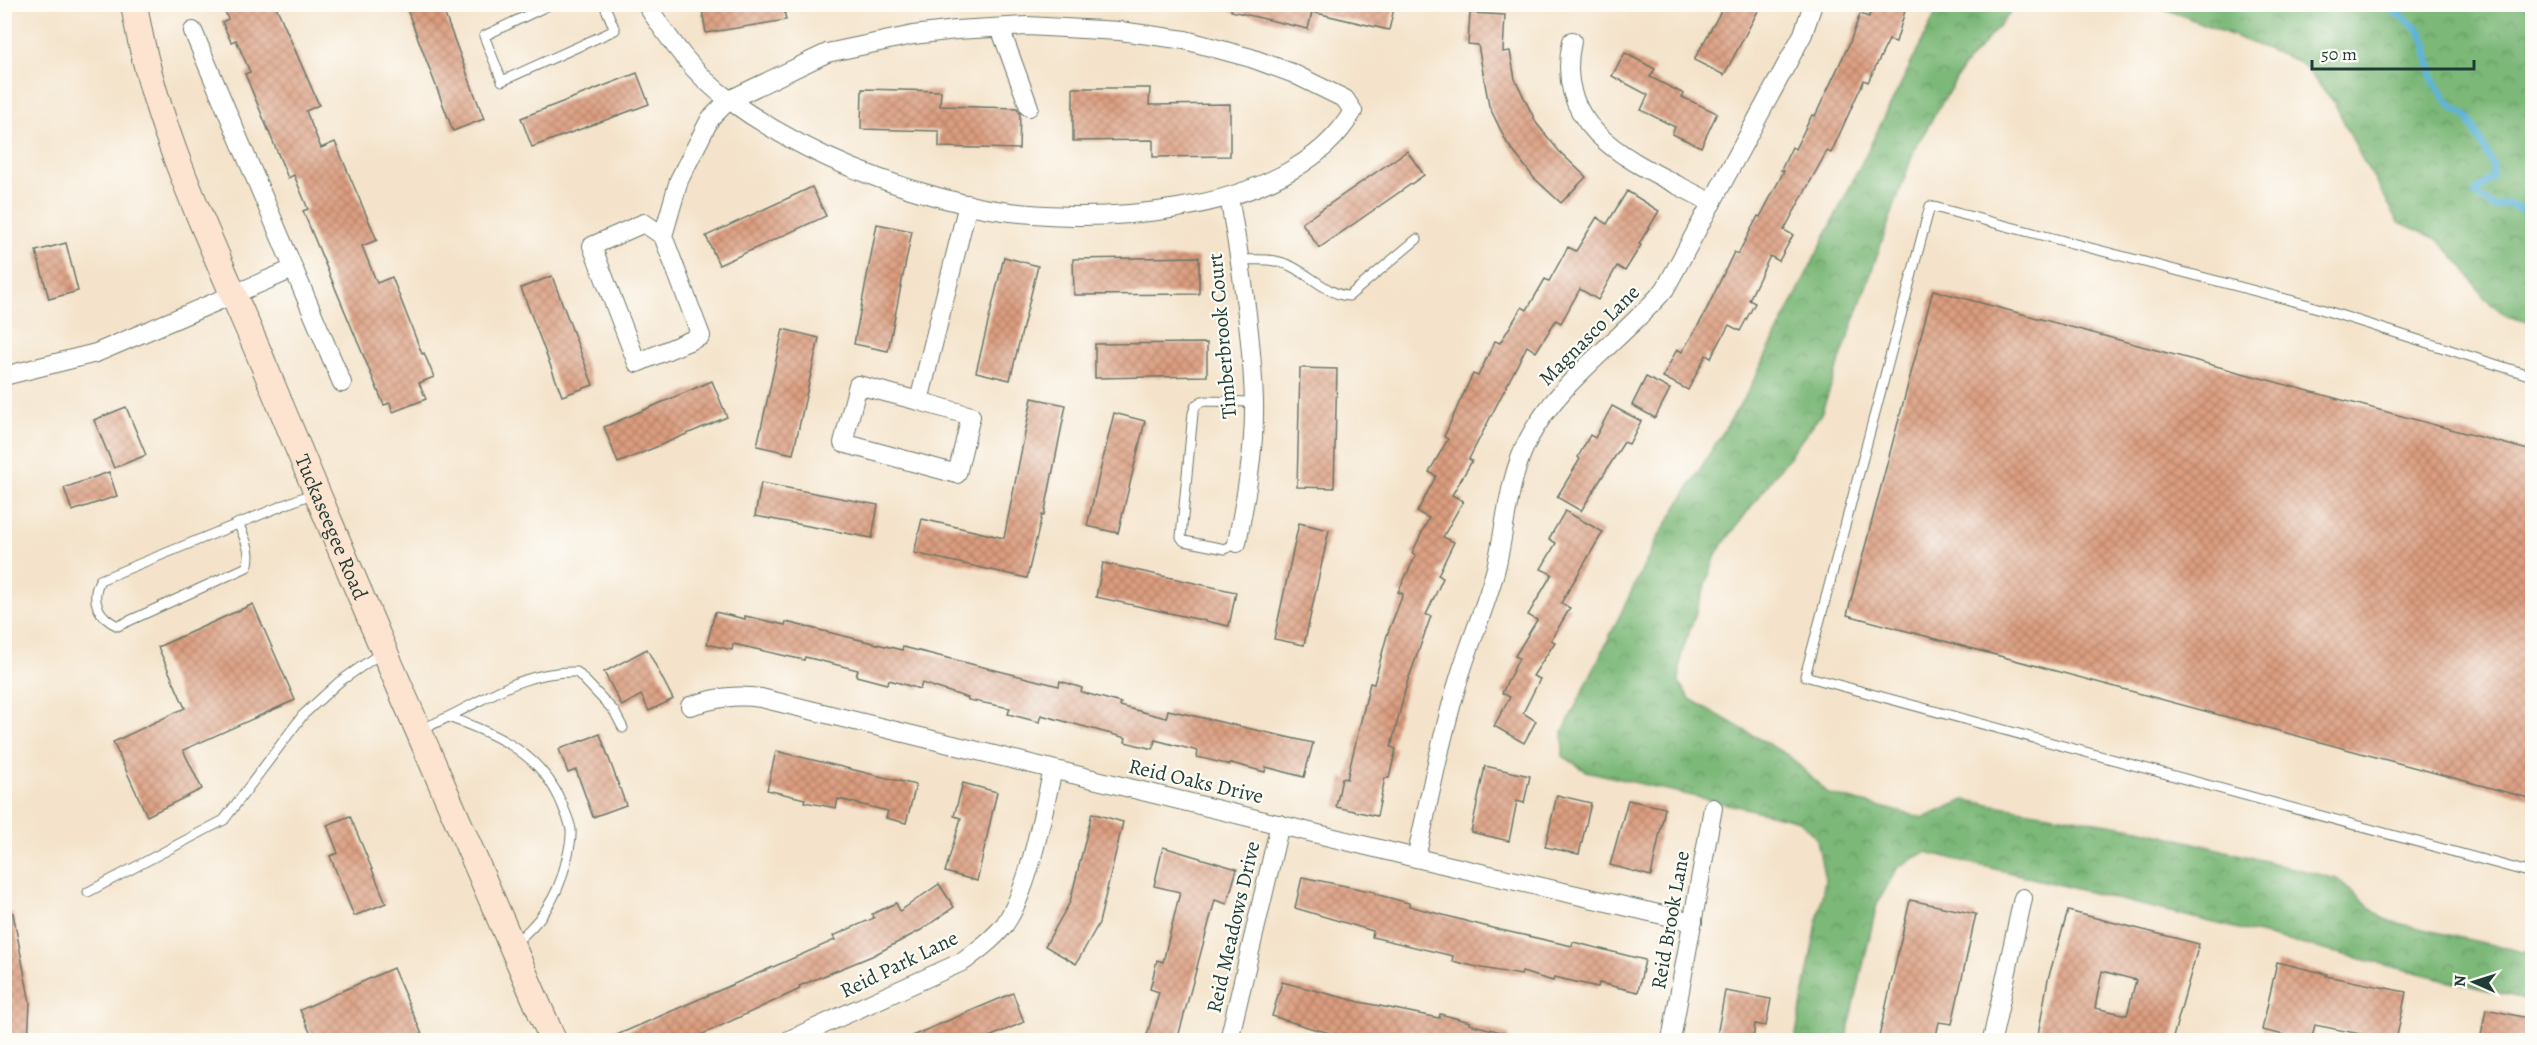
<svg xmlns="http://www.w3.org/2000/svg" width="2537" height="1045" viewBox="0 0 2537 1045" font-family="Alegreya,serif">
  <defs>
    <pattern id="forest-crowns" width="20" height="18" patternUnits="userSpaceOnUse" patternTransform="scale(1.5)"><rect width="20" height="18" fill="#7cb878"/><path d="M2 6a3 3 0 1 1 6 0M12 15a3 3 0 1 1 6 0" fill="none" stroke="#659763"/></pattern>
    <pattern id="building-cross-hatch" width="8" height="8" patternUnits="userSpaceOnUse" patternTransform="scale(1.5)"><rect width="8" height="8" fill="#dc9d7f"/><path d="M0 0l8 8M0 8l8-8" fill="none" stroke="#b28169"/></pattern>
  </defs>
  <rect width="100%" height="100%" fill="#fdfcf7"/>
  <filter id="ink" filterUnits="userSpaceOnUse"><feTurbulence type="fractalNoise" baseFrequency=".0167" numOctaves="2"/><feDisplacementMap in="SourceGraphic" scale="12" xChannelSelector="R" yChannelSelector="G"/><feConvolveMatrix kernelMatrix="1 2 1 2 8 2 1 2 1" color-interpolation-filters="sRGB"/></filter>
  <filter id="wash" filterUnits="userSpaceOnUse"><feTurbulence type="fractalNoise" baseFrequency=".008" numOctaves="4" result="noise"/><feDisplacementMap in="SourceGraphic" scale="24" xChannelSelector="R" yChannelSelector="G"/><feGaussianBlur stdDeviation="1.35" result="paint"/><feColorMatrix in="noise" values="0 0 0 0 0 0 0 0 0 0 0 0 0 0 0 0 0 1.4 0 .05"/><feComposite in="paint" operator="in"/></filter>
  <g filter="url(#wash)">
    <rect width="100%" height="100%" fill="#f4e3ca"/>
    <g fill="url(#forest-crowns)" stroke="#4e7a56" stroke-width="1.5">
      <polygon points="1940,5 2017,5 1962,69 1915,148 1821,414 1717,552 1681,655 1679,683 1690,699 1789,756 1829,794 1924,818 1964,800 2139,829 2337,879 2384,920 2532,954 2532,1001 1926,852 1898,867 1877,904 1846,1040 1795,1040 1825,880 1817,839 1800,821 1586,771 1563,756 1563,732 1657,539 1749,390"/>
      <polygon points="2155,5 2532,5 2532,323 2507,316 2484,298 2465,269 2439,240 2399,222 2361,157 2334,102 2300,62"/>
    </g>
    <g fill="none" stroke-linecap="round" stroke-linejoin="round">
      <polyline stroke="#5db4da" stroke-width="7" points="2385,4 2419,30 2426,43 2433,81 2452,107 2467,116 2493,165 2492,177 2475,193 2493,207 2509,204 2532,215"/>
    </g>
    <g id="blocks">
      <g fill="url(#building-cross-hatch)" fill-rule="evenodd">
        <polygon points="236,4 275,4 319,105 306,111 321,148 335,142 377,240 362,246 377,283 392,277 422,354 424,353 434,377 419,383 426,399 393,412 390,403 384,405 303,211 308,209 294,175 288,178 245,74 250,72 236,40 231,42 222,22 228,19 224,9"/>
        <polygon points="405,4 441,4 484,119 453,131"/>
        <polygon points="701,4 783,4 786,20 706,33"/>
        <polygon points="1232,4 1395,4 1389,30 1312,12 1308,29 1231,11"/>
        <polygon points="1725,4 1748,4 1759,9 1724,75 1694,60"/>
        <polygon points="1872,4 1884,4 1905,11 1896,42 1889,40 1868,82 1864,80 1831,153 1827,151 1784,230 1793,235 1779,261 1770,256 1749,300 1755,303 1740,331 1729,325 1711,358 1706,355 1688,390 1663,377 1677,349 1682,352 1702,319 1734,252 1738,254 1758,216 1760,217 1784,171 1781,170 1792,147 1795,149 1812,115 1815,116 1850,42 1860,14 1869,17"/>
        <polygon points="1470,13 1505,15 1503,52 1510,51 1515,79 1537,124 1559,151 1586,177 1561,203 1534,178 1507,143 1489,106 1478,45 1468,44"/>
        <polygon points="1625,53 1655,69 1650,77 1684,94 1682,97 1717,113 1701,147 1672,134 1675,127 1641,110 1648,95 1612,76"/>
        <polygon points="637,73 649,104 532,147 521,118"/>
        <polygon points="1073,88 1150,88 1149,105 1230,104 1230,156 1153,157 1153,140 1073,141"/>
        <polygon points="862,89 941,91 940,106 1017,108 1020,113 1019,149 939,147 939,131 861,129"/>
        <polygon points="1407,151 1424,175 1319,248 1302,223"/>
        <polygon points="812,187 826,216 719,265 706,236"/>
        <polygon points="1627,191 1659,211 1639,244 1641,245 1625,271 1617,266 1598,300 1580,289 1561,323 1556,320 1536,352 1527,346 1469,459 1472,461 1452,495 1463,501 1443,537 1454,542 1438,575 1443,578 1426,615 1431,616 1407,683 1391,747 1396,749 1389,778 1385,778 1377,816 1336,807 1342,778 1347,779 1370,683 1374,684 1387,635 1403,594 1398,592 1416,555 1412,553 1429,518 1417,512 1436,476 1429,472 1448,439 1444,437 1460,401 1473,374 1478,376 1495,341 1500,343 1522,307 1527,310 1545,279 1549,281 1568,247 1576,251 1597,217 1607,224"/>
        <polygon points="877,224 912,231 888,351 854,344"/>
        <polygon points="66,243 78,291 49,299 36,251"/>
        <polygon points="1004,257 1038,266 1010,380 976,372"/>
        <polygon points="1199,257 1199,294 1074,295 1073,259"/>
        <polygon points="552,276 593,385 562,396 521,288"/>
        <polygon points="1933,290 2532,451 2532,799 1847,615"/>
        <polygon points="783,329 819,338 793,454 757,446"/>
        <polygon points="1207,343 1207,376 1095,378 1095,344"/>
        <polygon points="1300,368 1337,369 1334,488 1297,487"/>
        <polygon points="1646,377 1670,389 1655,418 1632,405"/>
        <polygon points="712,381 727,417 618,463 604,427"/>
        <polygon points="1032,398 1066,405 1044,516 1042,515 1027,578 914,553 922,519 1004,538"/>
        <polygon points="1612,406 1641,421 1629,444 1624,442 1581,511 1557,497 1580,459 1578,457 1590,435 1595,438"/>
        <polygon points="126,407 146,455 114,468 94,420"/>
        <polygon points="1114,413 1145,421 1118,533 1087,526"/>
        <polygon points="109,472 117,496 72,511 64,488"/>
        <polygon points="761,483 878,505 872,538 755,516"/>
        <polygon points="1565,511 1603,532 1561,603 1570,608 1551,640 1555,642 1533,676 1540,679 1523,713 1536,721 1524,743 1494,726 1510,697 1502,693 1519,658 1515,656 1537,620 1528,615 1552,574 1541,569 1556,543 1549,539"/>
        <polygon points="1299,523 1329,530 1304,645 1274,639"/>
        <polygon points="1103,563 1236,592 1229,626 1096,597"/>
        <polygon points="253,604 295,700 183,750 202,789 147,816 113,742 185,708 158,647"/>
        <polygon points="715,612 745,619 745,616 785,625 786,622 902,650 903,647 1059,686 1060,681 1082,688 1081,692 1121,703 1120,706 1166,718 1168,710 1313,743 1304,777 1266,767 1265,772 1231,763 1230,765 1197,757 1198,751 1155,740 1153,749 1125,742 1126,738 1041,715 1039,722 1008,714 1010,708 968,700 968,698 922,683 920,689 889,680 887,684 856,676 858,670 805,657 804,660 733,644 732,650 707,644"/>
        <polygon points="647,649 673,699 649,711 641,695 622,706 604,672"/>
        <polygon points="600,734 626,805 593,817 576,770 568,773 559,749"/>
        <polygon points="776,751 916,785 906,823 886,818 888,811 838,799 836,808 804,802 805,799 767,790"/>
        <polygon points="1485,766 1530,776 1524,803 1517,801 1509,841 1471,832"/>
        <polygon points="963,783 997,792 977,881 945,872 961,818 954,816"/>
        <polygon points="1557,795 1591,803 1579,854 1545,847"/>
        <polygon points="1628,800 1665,808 1651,876 1610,865"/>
        <polygon points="1092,813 1123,822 1099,923 1076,964 1045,946 1070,902"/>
        <polygon points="350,816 386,903 354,916 330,856 338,853 327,825"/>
        <polygon points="1163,847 1237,869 1227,904 1215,900 1177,1041 1147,1035 1159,992 1150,989 1157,960 1163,962 1180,892 1154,886"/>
        <polygon points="1302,877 1375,892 1375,894 1409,903 1409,906 1492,928 1572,946 1573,942 1645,960 1638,992 1599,983 1598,987 1554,977 1553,981 1522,972 1521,975 1482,968 1452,961 1453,956 1372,937 1373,931 1295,908"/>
        <polygon points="939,884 954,907 921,930 872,956 799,986 800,989 688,1041 603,1041 835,940 833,936 874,918 872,914 896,903 900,911"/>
        <polygon points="1910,900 1976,914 1952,1024 1939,1022 1935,1041 1878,1041"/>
        <path d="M 2068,911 L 2199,944 L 2172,1041 L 2037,1041 L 2048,979 ZM 2102,971 L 2136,980 L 2127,1015 L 2095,1008 Z"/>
        <polygon points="13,913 30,1003 28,1041 4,1041 4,914"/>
        <polygon points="2277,962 2327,974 2326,976 2406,992 2396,1041 2315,1025 2311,1041 2262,1030"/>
        <polygon points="393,968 425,1041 314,1041 300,1010"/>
        <polygon points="1282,982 1360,1002 1439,1018 1440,1014 1470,1022 1469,1024 1509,1034 1508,1041 1364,1041 1314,1029 1272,1016"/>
        <polygon points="1725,991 1771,999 1766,1026 1755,1024 1753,1041 1716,1041"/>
        <polygon points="1013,993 1024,1022 980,1041 900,1041"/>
        <polygon points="2486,1009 2532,1019 2532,1041 2480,1041"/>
      </g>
    </g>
  </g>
  <g filter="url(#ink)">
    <use href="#blocks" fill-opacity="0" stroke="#6a7768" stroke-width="1.5"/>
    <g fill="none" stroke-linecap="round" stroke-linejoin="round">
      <defs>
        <g id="lane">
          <polyline points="551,4 484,36 502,81 615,30 604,4"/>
          <path d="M 1239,260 C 1255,260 1271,258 1286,264 C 1308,272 1327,295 1349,296 L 1417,239"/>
          <polyline points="2532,376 2305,304 1930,206 1805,676 2532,873"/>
          <path d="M 238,523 C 244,537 253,552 247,567 L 118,626 C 98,617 90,600 100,580 L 316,492"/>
          <polyline points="1237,543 1225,549 1184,541 1181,537 1193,413 1196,405 1202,401 1254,402"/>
          <path d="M 451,718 C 499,735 542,755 562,804 C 565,812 570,822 571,830 C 572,842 568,854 565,866 C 557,899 539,924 513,944"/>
          <path d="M 419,730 C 475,709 514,670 577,672 L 614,711 L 623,728"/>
          <polyline points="88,892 224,820 303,715 339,682 384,651"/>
        </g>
        <g id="street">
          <path d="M 646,4 C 669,39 694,75 729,100 C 799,151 884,185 969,205 C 1077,229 1292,220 1353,111 L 1345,99 L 1292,73 L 1251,58 L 1185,40 L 1120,31 L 1027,26 L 956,30 L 913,35 L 827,53 L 729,100 L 710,119 L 679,180 L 663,236 L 701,336 L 637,363 L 592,246 L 644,223 L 663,236"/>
          <polyline points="1000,28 1029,107"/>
          <polyline points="193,31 342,383"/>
          <path d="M 1572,41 C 1551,137 1643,165 1712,203"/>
          <path d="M 1229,197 C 1241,263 1252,335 1254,402 C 1255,449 1246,496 1237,543"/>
          <polyline points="4,376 96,353 293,269"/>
          <polyline points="919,401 858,385 843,443 957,474 971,416 919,401 968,204"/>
          <path d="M 690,706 C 715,698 735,694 761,698 L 1416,858 L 1693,922"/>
          <path d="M 1416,858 C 1430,796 1442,732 1461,672 C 1472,637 1487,603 1496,568 C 1506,526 1508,479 1528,440 C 1560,379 1621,341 1665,289 L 1803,34 L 1813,4"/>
          <path d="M 789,1040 L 964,961 C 978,950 994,939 1005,924 C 1030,887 1042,814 1053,770"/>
          <polyline points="1229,1040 1280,824"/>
          <polyline points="1671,1040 1713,808"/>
          <polyline points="1992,1040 2023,898"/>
        </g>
        <g id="secondary">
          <path id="s1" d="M 134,4 C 154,132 216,250 265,368 C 358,594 456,817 553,1040"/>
        </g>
      </defs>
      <use href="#lane" stroke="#6a7768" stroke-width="11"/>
      <use href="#street" stroke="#6a7768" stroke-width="20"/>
      <use href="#secondary" stroke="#6a7768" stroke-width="28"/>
      <use href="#lane" stroke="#fff" stroke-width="9"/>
      <use href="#street" stroke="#fff" stroke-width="18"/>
      <use href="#secondary" stroke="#fde4d1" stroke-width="26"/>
    </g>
  </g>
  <g text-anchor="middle" stroke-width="4.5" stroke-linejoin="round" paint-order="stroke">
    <g font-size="21" fill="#1f3d34" stroke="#fdfcf7">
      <text transform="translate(1589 335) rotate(-45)" y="7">Magnasco Lane</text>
      <text transform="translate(1222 336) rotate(-95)" y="7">Timberbrook Court</text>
      <text dy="7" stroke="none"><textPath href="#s1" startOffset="560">Tuckaseegee Road</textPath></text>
      <text transform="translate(1196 781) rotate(13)" y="7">Reid Oaks Drive</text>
      <text transform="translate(1670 920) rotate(-80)" y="7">Reid Brook Lane</text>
      <text transform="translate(1233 927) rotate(-77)" y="7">Reid Meadows Drive</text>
      <text transform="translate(899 964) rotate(-26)" y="7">Reid Park Lane</text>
    </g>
  </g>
  <rect width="2537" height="1045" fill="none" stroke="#fdfcf7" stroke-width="24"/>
  <g transform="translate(2474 982) rotate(273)" stroke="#fdfcf7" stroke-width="4.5" paint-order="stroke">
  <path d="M0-4.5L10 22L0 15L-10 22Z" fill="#1f3d34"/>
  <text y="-9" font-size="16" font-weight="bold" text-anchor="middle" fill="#1f3d34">N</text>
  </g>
  <path d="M2312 60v9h162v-9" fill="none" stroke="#1f3d34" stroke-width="3"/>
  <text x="2321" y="60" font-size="18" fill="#1f3d34" stroke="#fdfcf7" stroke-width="4.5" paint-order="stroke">50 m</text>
</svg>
